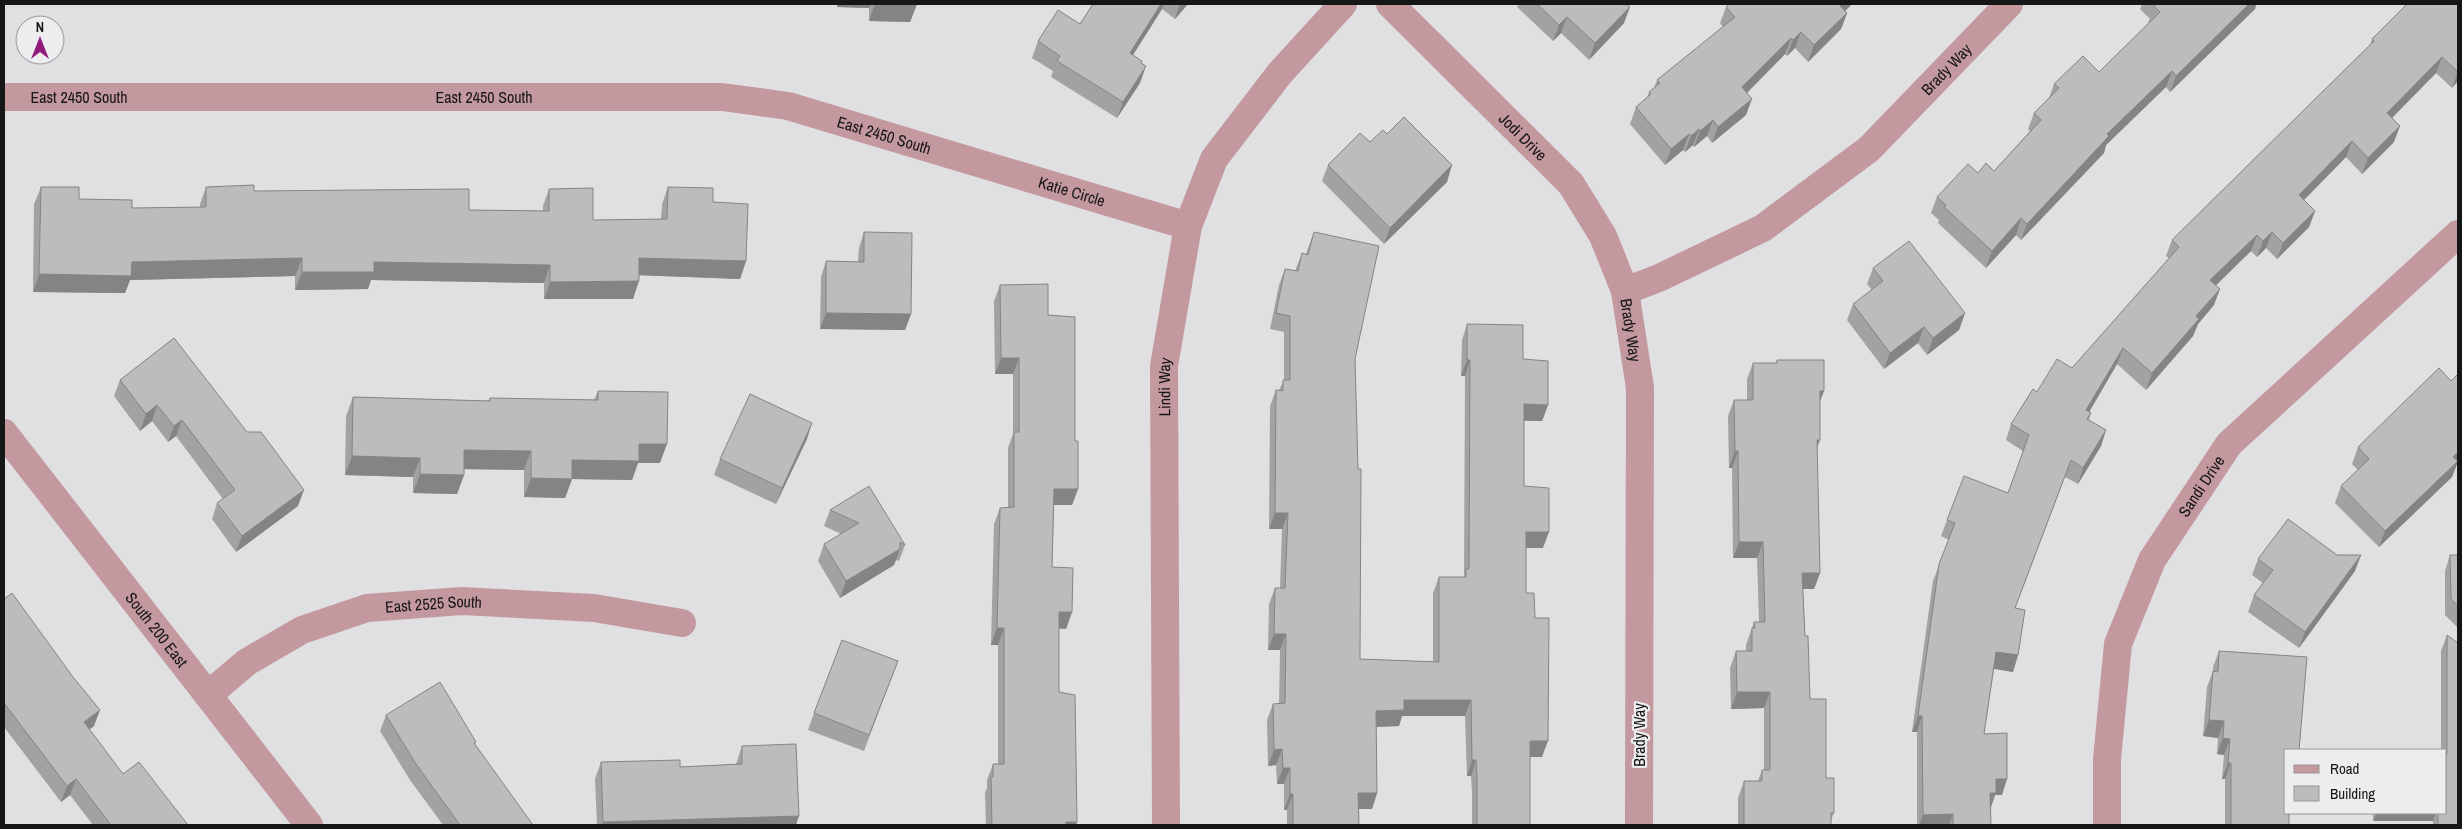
<svg xmlns="http://www.w3.org/2000/svg" width="2462" height="829" viewBox="0 0 2462 829" font-family="'Archivo Narrow',sans-serif">
  <rect width="100%" height="100%" fill="#e0e0e3"/>
  <g fill="none" stroke-linecap="round" stroke-linejoin="round">
    <g stroke="#c3989e" stroke-width="28">
      <path id="s1" d="M 1390,4 L 1571,184 L 1603,236 L 1625,291 L 1640,388 L 1639,825"/>
      <path id="s2" d="M 4,97 L 722,97 L 788,106 L 1188,226"/>
      <path id="s3" d="M 1625,291 L 1659,278 L 1763,228 L 1869,149 L 2009,4"/>
      <path id="s4" d="M 4,433 L 309,825"/>
      <path id="s5" d="M 208,695 L 247,662 L 302,630 L 367,608 L 462,601 L 594,608 L 682,623"/>
      <path id="s6" d="M 1166,825 L 1164,366 L 1188,226 L 1214,159 L 1280,73 L 1343,4"/>
      <path id="s7" d="M 2107,825 L 2107,759 L 2118,644 L 2152,560 L 2229,444 L 2458,234"/>
    </g>
  </g>
  <g fill="#a3a2a0">
    <polygon points="837,4 917,4 910,22 869,21 869,8 837,7"/>
    <polygon points="1093,4 1188,4 1175,19 1162,9 1133,55 1142,61 1141,63 1140,83 1117,118 1051,77 1053,71 1032,58 1038,41 1080,24"/>
    <polygon points="1519,4 1626,4 1624,23 1589,60 1561,33 1553,41 1517,7"/>
    <polygon points="1852,4 1845,11 1847,13 1841,29 1808,62 1795,48 1787,56 1785,54 1747,93 1746,115 1712,143 1707,136 1694,147 1693,145 1685,152 1683,150 1665,165 1630,124 1636,107 1647,98 1649,92 1654,88 1657,80 1723,27 1720,23 1726,7"/>
    <polygon points="2142,4 2256,4 2255,9 2170,92 2166,87 2106,145 2104,153 2021,240 2016,235 1986,268 1938,223 1939,220 1931,213 1937,197 1978,173 1994,171 2030,131 2028,129 2034,113 2049,98 2054,84 2099,72 2149,23 2148,22 2150,19 2140,9"/>
    <polygon points="2458,4 2458,81 2452,88 2436,73 2392,118 2394,142 2362,174 2346,157 2304,200 2315,211 2309,227 2277,259 2266,248 2257,257 2251,251 2216,285 2214,305 2198,324 2193,336 2146,390 2117,364 2089,412 2091,413 2089,420 2106,430 2101,446 2078,484 2065,477 2015,608 2018,655 2013,672 1994,669 1984,734 2002,795 1995,795 1990,809 1991,825 1917,825 1917,732 1912,732 1933,581 1949,540 1941,536 1947,520 2008,493 2023,451 2006,440 2011,424 2037,392 2072,368 2169,258 2166,256 2172,240 2370,45 2372,39"/>
    <polygon points="1387,134 1447,182 1384,244 1322,181 1328,165"/>
    <polygon points="41,187 79,199 132,208 200,207 200,204 206,187 469,210 543,211 543,206 549,189 593,220 661,219 662,204 668,187 713,202 746,261 740,279 639,275 633,299 544,299 544,283 371,280 368,289 295,290 295,276 130,280 125,293 33,292 34,204"/>
    <polygon points="864,232 911,314 905,330 820,329 821,277 826,261 858,262 859,248"/>
    <polygon points="1314,232 1355,359 1360,659 1433,662 1433,593 1439,577 1464,577 1465,376 1461,376 1462,340 1467,324 1523,359 1548,405 1542,421 1524,421 1524,486 1543,548 1526,548 1526,593 1535,618 1542,757 1530,757 1530,825 1472,825 1472,792 1471,776 1467,776 1465,716 1402,716 1399,726 1376,727 1377,793 1372,809 1359,809 1359,825 1287,825 1287,810 1284,810 1284,784 1277,784 1276,765 1268,766 1267,720 1273,704 1279,704 1280,650 1268,650 1269,604 1275,588 1280,588 1282,529 1269,529 1270,406 1276,390 1279,390 1284,380 1284,332 1270,329 1279,285 1285,269 1295,271 1302,253 1306,254 1308,248"/>
    <polygon points="1873,268 1965,313 1959,330 1927,355 1918,343 1884,369 1847,320 1853,304 1872,290 1867,284"/>
    <polygon points="1000,285 1048,315 1075,441 1078,489 1072,505 1054,505 1052,567 1072,612 1066,629 1059,628 1059,692 1077,822 1076,825 986,825 985,793 987,788 987,780 993,764 998,764 998,645 991,645 994,524 1000,508 1008,507 1008,448 1013,434 1013,374 995,374 994,301"/>
    <polygon points="174,338 298,506 236,552 212,519 217,503 223,499 176,436 168,442 152,421 140,431 114,396 120,380"/>
    <polygon points="1777,360 1820,400 1817,448 1820,573 1814,589 1803,589 1805,636 1810,699 1834,813 1831,820 1831,825 1738,825 1738,798 1744,781 1758,781 1762,770 1764,770 1764,708 1731,709 1730,668 1736,651 1746,651 1746,645 1754,622 1759,622 1757,558 1733,558 1732,468 1729,468 1728,416 1734,400 1747,400 1747,379 1753,363 1776,363"/>
    <polygon points="2458,374 2458,462 2457,464 2452,477 2379,547 2335,503 2341,486 2358,470 2352,464 2358,447 2451,381"/>
    <polygon points="598,391 660,463 638,463 632,480 572,479 565,498 524,497 524,470 464,469 464,475 457,494 413,493 413,477 345,475 346,416 353,397 488,401 490,398 594,400"/>
    <polygon points="807,439 776,504 714,475 720,459"/>
    <polygon points="830,510 905,545 899,561 896,560 894,565 840,598 818,561 824,544 841,534 824,526"/>
    <polygon points="2450,555 2458,555 2458,628 2445,615 2445,571"/>
    <polygon points="2258,559 2355,571 2299,648 2248,612 2254,595 2263,583 2252,575"/>
    <polygon points="4,598 94,726 89,729 123,774 188,825 93,825 70,795 61,802 4,727"/>
    <polygon points="2447,635 2458,825 2433,825 2433,821 2373,821 2373,813 2446,813 2446,750 2441,750 2441,651"/>
    <polygon points="2219,651 2286,750 2289,825 2225,825 2225,779 2222,779 2224,755 2217,754 2218,738 2203,736 2207,687 2213,671 2213,667"/>
    <polygon points="898,661 864,751 808,730 814,713"/>
    <polygon points="386,715 476,742 475,745 533,825 443,825 410,780 380,731"/>
    <polygon points="742,746 796,825 597,825 595,779 601,762 680,767 736,764"/>
  </g>
  <g fill="#858482">
    <polygon points="838,4 871,4 869,8 837,7"/>
    <polygon points="875,4 917,4 910,22 869,21"/>
    <polygon points="1161,4 1164,4 1162,9 1124,69 1130,53"/>
    <polygon points="1180,4 1188,4 1175,19"/>
    <polygon points="1842,4 1852,4 1834,22 1840,6"/>
    <polygon points="2249,4 2256,4 2255,9 2170,92 2176,76"/>
    <polygon points="1630,7 1624,23 1589,60 1595,43"/>
    <polygon points="1847,13 1841,29 1808,62 1814,45"/>
    <polygon points="1567,17 1561,33 1553,41 1559,25"/>
    <polygon points="1801,32 1795,48 1787,56 1793,40"/>
    <polygon points="1791,38 1785,54 1736,104 1742,87"/>
    <polygon points="2442,57 2436,73 2381,129 2387,113"/>
    <polygon points="1146,66 1140,83 1117,118 1123,102"/>
    <polygon points="2172,71 2166,87 2106,145 2104,153 2021,240 2027,224 2107,134"/>
    <polygon points="2458,71 2458,81 2452,88 2458,72"/>
    <polygon points="1752,99 1746,115 1712,143 1718,127"/>
    <polygon points="1713,120 1707,136 1694,147 1700,131"/>
    <polygon points="2400,126 2394,142 2362,174 2368,158"/>
    <polygon points="1699,129 1693,145 1685,152 1691,136"/>
    <polygon points="1689,134 1683,150 1665,165 1671,149"/>
    <polygon points="2352,141 2346,157 2293,211 2299,195"/>
    <polygon points="1452,165 1447,182 1384,244 1390,228"/>
    <polygon points="2315,211 2309,227 2277,259 2283,243"/>
    <polygon points="2021,218 2016,235 1986,268 1992,251"/>
    <polygon points="2272,232 2266,248 2257,257 2263,241"/>
    <polygon points="2257,235 2251,251 2205,296 2210,280"/>
    <polygon points="302,258 295,276 130,280 125,293 33,292 39,274 132,262"/>
    <polygon points="639,258 746,261 740,279 633,275"/>
    <polygon points="374,262 550,265 544,283 371,280 368,289 295,290 302,272"/>
    <polygon points="639,281 633,299 544,299 550,282"/>
    <polygon points="2220,289 2214,305 2198,324 2193,336 2146,390 2152,373 2196,316"/>
    <polygon points="826,313 911,314 905,330 820,329"/>
    <polygon points="1965,313 1959,330 1927,355 1933,338"/>
    <polygon points="1924,327 1918,343 1884,369 1890,353"/>
    <polygon points="2123,348 2117,364 2081,426 2086,410"/>
    <polygon points="1001,358 1019,358 1013,374 995,374"/>
    <polygon points="1467,360 1470,360 1465,376 1461,376"/>
    <polygon points="1820,391 1824,391 1818,407"/>
    <polygon points="1524,404 1548,405 1542,421 1518,420"/>
    <polygon points="157,405 152,421 140,431 146,414"/>
    <polygon points="182,420 176,436 168,442 174,426"/>
    <polygon points="812,423 807,439 776,504 782,488"/>
    <polygon points="2106,430 2101,446 2078,484 2083,468"/>
    <polygon points="1817,440 1820,440 1814,456"/>
    <polygon points="639,444 667,444 660,463 638,463 632,480 572,479 565,498 524,497 531,478 572,460"/>
    <polygon points="464,450 531,451 524,470 458,469"/>
    <polygon points="1735,451 1738,451 1732,468 1729,468"/>
    <polygon points="2458,452 2458,462 2457,464 2452,477 2379,547 2385,531"/>
    <polygon points="352,456 420,458 413,477 345,475"/>
    <polygon points="420,474 464,475 457,494 413,493"/>
    <polygon points="1054,489 1078,489 1072,505 1048,505"/>
    <polygon points="304,490 298,506 236,552 242,536"/>
    <polygon points="1275,513 1288,513 1282,529 1269,529"/>
    <polygon points="1526,532 1549,532 1543,548 1520,548"/>
    <polygon points="1739,542 1763,542 1757,558 1733,558"/>
    <polygon points="900,549 894,565 840,598 846,581"/>
    <polygon points="2361,555 2355,571 2299,648 2305,632"/>
    <polygon points="1802,573 1820,573 1814,589 1797,589"/>
    <polygon points="1059,612 1072,612 1066,629 1053,628"/>
    <polygon points="997,628 1004,628 998,645 991,645"/>
    <polygon points="1274,634 1286,634 1280,650 1268,650"/>
    <polygon points="1996,652 2018,655 2013,672 1990,668"/>
    <polygon points="1737,692 1770,692 1764,708 1731,709"/>
    <polygon points="1404,700 1471,700 1465,716 1402,716 1399,726 1370,727 1376,711"/>
    <polygon points="100,710 94,726 78,738 84,722"/>
    <polygon points="1918,716 1922,716 1917,732 1912,732"/>
    <polygon points="2209,720 2224,721 2218,738 2203,736"/>
    <polygon points="2223,738 2230,739 2224,755 2217,754"/>
    <polygon points="1530,741 1548,741 1542,757 1524,757"/>
    <polygon points="1282,749 1276,765 1268,766 1274,750"/>
    <polygon points="1472,760 1476,760 1471,776 1467,776"/>
    <polygon points="2228,763 2231,763 2225,779 2222,779"/>
    <polygon points="1283,768 1290,768 1284,784 1277,784"/>
    <polygon points="76,779 70,795 61,802 67,786"/>
    <polygon points="1996,779 2007,779 2002,795 1995,795 1990,810 1984,810"/>
    <polygon points="1358,793 1377,793 1372,809 1352,809"/>
    <polygon points="1290,794 1293,794 1287,810 1284,810"/>
    <polygon points="2377,813 2436,813 2433,821 2373,821"/>
    <polygon points="1953,814 1949,825 1919,825 1923,815"/>
    <polygon points="799,816 796,825 602,825 603,822"/>
    <polygon points="1066,822 1077,822 1076,825 1065,825"/>
  </g>
  <g fill="#bebcba" stroke="#858482">
    <polygon points="1093,4 1161,4 1130,53 1142,61 1141,63 1146,66 1123,102 1057,61 1060,56 1038,41 1058,10 1080,24"/>
    <polygon points="1537,4 1626,4 1630,7 1595,43 1567,17 1559,25"/>
    <polygon points="1729,4 1842,4 1840,6 1847,13 1814,45 1801,32 1793,40 1791,38 1742,87 1752,99 1718,127 1713,120 1700,131 1699,129 1691,136 1689,134 1671,149 1636,107 1651,94 1649,92 1660,83 1657,80 1735,17 1726,7"/>
    <polygon points="2156,4 2249,4 2176,76 2172,71 2107,134 2109,136 2027,224 2021,218 1992,251 1944,207 1946,205 1937,197 1968,164 1978,173 1986,163 1994,171 2041,120 2034,113 2059,88 2054,84 2083,56 2099,72 2160,12 2154,6"/>
    <polygon points="2407,4 2458,4 2458,72 2442,57 2387,113 2400,126 2368,158 2352,141 2299,195 2315,211 2283,243 2272,232 2263,241 2257,235 2210,280 2220,289 2196,316 2199,319 2152,373 2123,348 2086,410 2091,413 2087,419 2106,430 2083,468 2071,460 2015,608 2025,610 2018,655 1996,652 1984,734 2007,733 2007,779 1996,779 1996,793 1990,793 1991,825 1953,825 1953,814 1923,815 1922,716 1918,716 1939,564 1955,523 1947,520 1964,476 2008,493 2029,435 2011,424 2033,389 2037,392 2057,359 2072,368 2179,247 2172,240 2374,41 2372,39"/>
    <polygon points="1404,117 1452,165 1390,228 1328,165 1360,133 1370,142 1383,130 1387,134"/>
    <polygon points="254,185 254,191 469,189 469,210 549,211 549,189 593,188 593,220 667,219 668,187 713,188 713,202 748,204 746,261 639,258 639,281 550,282 550,265 374,262 374,272 302,272 302,258 132,262 131,276 39,274 41,187 79,187 79,199 132,200 132,208 206,207 206,187"/>
    <polygon points="864,232 912,233 911,314 826,313 826,261 864,262"/>
    <polygon points="1314,232 1379,246 1355,359 1358,469 1361,469 1360,659 1439,662 1439,577 1466,577 1466,569 1469,569 1470,360 1467,360 1467,324 1523,325 1523,359 1548,361 1548,405 1524,404 1524,486 1549,488 1549,532 1526,532 1526,593 1534,593 1535,618 1549,618 1548,741 1530,741 1530,825 1477,825 1477,776 1476,760 1472,760 1471,700 1404,700 1404,710 1376,711 1377,793 1358,793 1359,825 1293,825 1293,794 1290,794 1290,768 1283,768 1282,749 1274,750 1273,704 1285,703 1286,634 1274,634 1275,588 1285,588 1288,513 1275,513 1276,390 1283,391 1283,380 1290,380 1290,316 1276,313 1285,269 1298,271 1302,253 1308,255"/>
    <polygon points="1909,241 1965,313 1933,338 1924,327 1890,353 1853,304 1883,281 1873,268"/>
    <polygon points="1048,284 1048,315 1075,317 1075,441 1078,441 1078,489 1054,489 1052,567 1073,568 1072,612 1059,612 1059,692 1075,695 1077,822 1066,822 1066,825 992,825 991,777 993,777 993,764 1004,764 1004,628 997,628 1000,508 1014,507 1014,432 1019,432 1019,358 1001,358 1000,285"/>
    <polygon points="174,338 247,432 261,432 304,490 242,536 217,503 235,490 182,420 174,426 157,405 146,414 120,380"/>
    <polygon points="1777,360 1824,360 1824,391 1820,391 1820,440 1817,440 1820,573 1802,573 1805,636 1808,636 1810,699 1826,699 1826,778 1834,778 1834,813 1831,813 1831,825 1744,825 1744,781 1762,781 1762,770 1770,770 1770,692 1737,692 1736,651 1752,651 1752,628 1755,628 1754,622 1765,622 1763,542 1739,542 1738,451 1735,451 1734,400 1753,400 1753,363 1777,363"/>
    <polygon points="2439,368 2451,381 2458,374 2458,452 2453,457 2458,461 2385,531 2341,486 2369,459 2358,447"/>
    <polygon points="598,391 668,392 667,444 639,444 639,461 572,460 572,479 531,478 531,451 464,450 464,475 420,474 420,458 352,456 353,397 490,401 490,398 598,400"/>
    <polygon points="750,394 812,423 782,488 720,459"/>
    <polygon points="869,486 905,545 900,542 900,549 846,581 824,544 859,523 830,510"/>
    <polygon points="2288,519 2337,555 2361,555 2305,632 2254,595 2273,570 2258,559"/>
    <polygon points="2450,555 2458,555 2458,606 2451,599"/>
    <polygon points="12,593 73,677 100,710 84,722 123,774 139,762 188,825 111,825 76,779 67,786 4,703 4,598 4,599"/>
    <polygon points="2447,635 2458,643 2458,825 2438,825 2438,813 2446,813 2446,754 2447,754"/>
    <polygon points="842,640 898,661 869,735 814,713"/>
    <polygon points="2219,651 2307,657 2299,750 2286,750 2286,813 2289,813 2289,825 2231,825 2231,763 2228,763 2230,739 2223,738 2224,721 2209,720 2213,671 2218,672"/>
    <polygon points="440,682 476,742 474,743 533,825 460,825 416,764 386,715"/>
    <polygon points="796,744 799,816 603,822 601,762 680,760 680,767 742,764 742,746"/>
  </g>
  <g text-anchor="middle" stroke-width="4.5" stroke-linejoin="round" paint-order="stroke">
    <g font-size="16" fill="#151616" stroke="#ededf0">
      <text dy="6" stroke="none"><textPath href="#s3" startOffset="395">Brady Way</textPath></text>
      <text dy="6" stroke="none"><textPath href="#s2" startOffset="75">East 2450 South</textPath></text>
      <text dy="6" stroke="none"><textPath href="#s2" startOffset="480">East 2450 South</textPath></text>
      <text dy="6" stroke="none"><textPath href="#s2" startOffset="885">East 2450 South</textPath></text>
      <text dy="6" stroke="none"><textPath href="#s1" startOffset="188">Jodi Drive</textPath></text>
      <text dy="6" stroke="none"><textPath href="#s2" startOffset="1081">Katie Circle</textPath></text>
      <text dy="6" stroke="none"><textPath href="#s1" startOffset="415">Brady Way</textPath></text>
      <text dy="6" stroke="none"><textPath href="#s6" startOffset="438">Lindi Way</textPath></text>
      <text dy="6" stroke="none"><textPath href="#s7" startOffset="361">Sandi Drive</textPath></text>
      <text dy="6" stroke="none"><textPath href="#s5" startOffset="250">East 2525 South</textPath></text>
      <text dy="6" stroke="none"><textPath href="#s4" startOffset="249">South 200 East</textPath></text>
      <text transform="translate(1639 735) rotate(-90)" y="6">Brady Way</text>
    </g>
  </g>
  <rect width="2462" height="829" fill="none" stroke="#151616" stroke-width="10"/>
  <rect x="2284" y="749" width="162" height="65" fill="#ededf0" stroke="#979799"/>
  <rect x="2294" y="765" width="25" height="8" fill="#c3989e" stroke="#979799"/>
  <text x="2330" y="774" font-size="15" fill="#151616">Road</text>
  <rect x="2294" y="786" width="25" height="15" fill="#bebcba" stroke="#979799"/>
  <text x="2330" y="799" font-size="15" fill="#151616">Building</text>
  <g transform="translate(40 40)"><circle r="24" fill="#ededf0" stroke="#979799"/>
  <path d="M0-4L9 19L0 12L-9 19Z" fill="#911c7b"/>
  <text y="-8" font-size="14" font-weight="bold" text-anchor="middle" fill="#151616">N</text>
  </g>
</svg>
